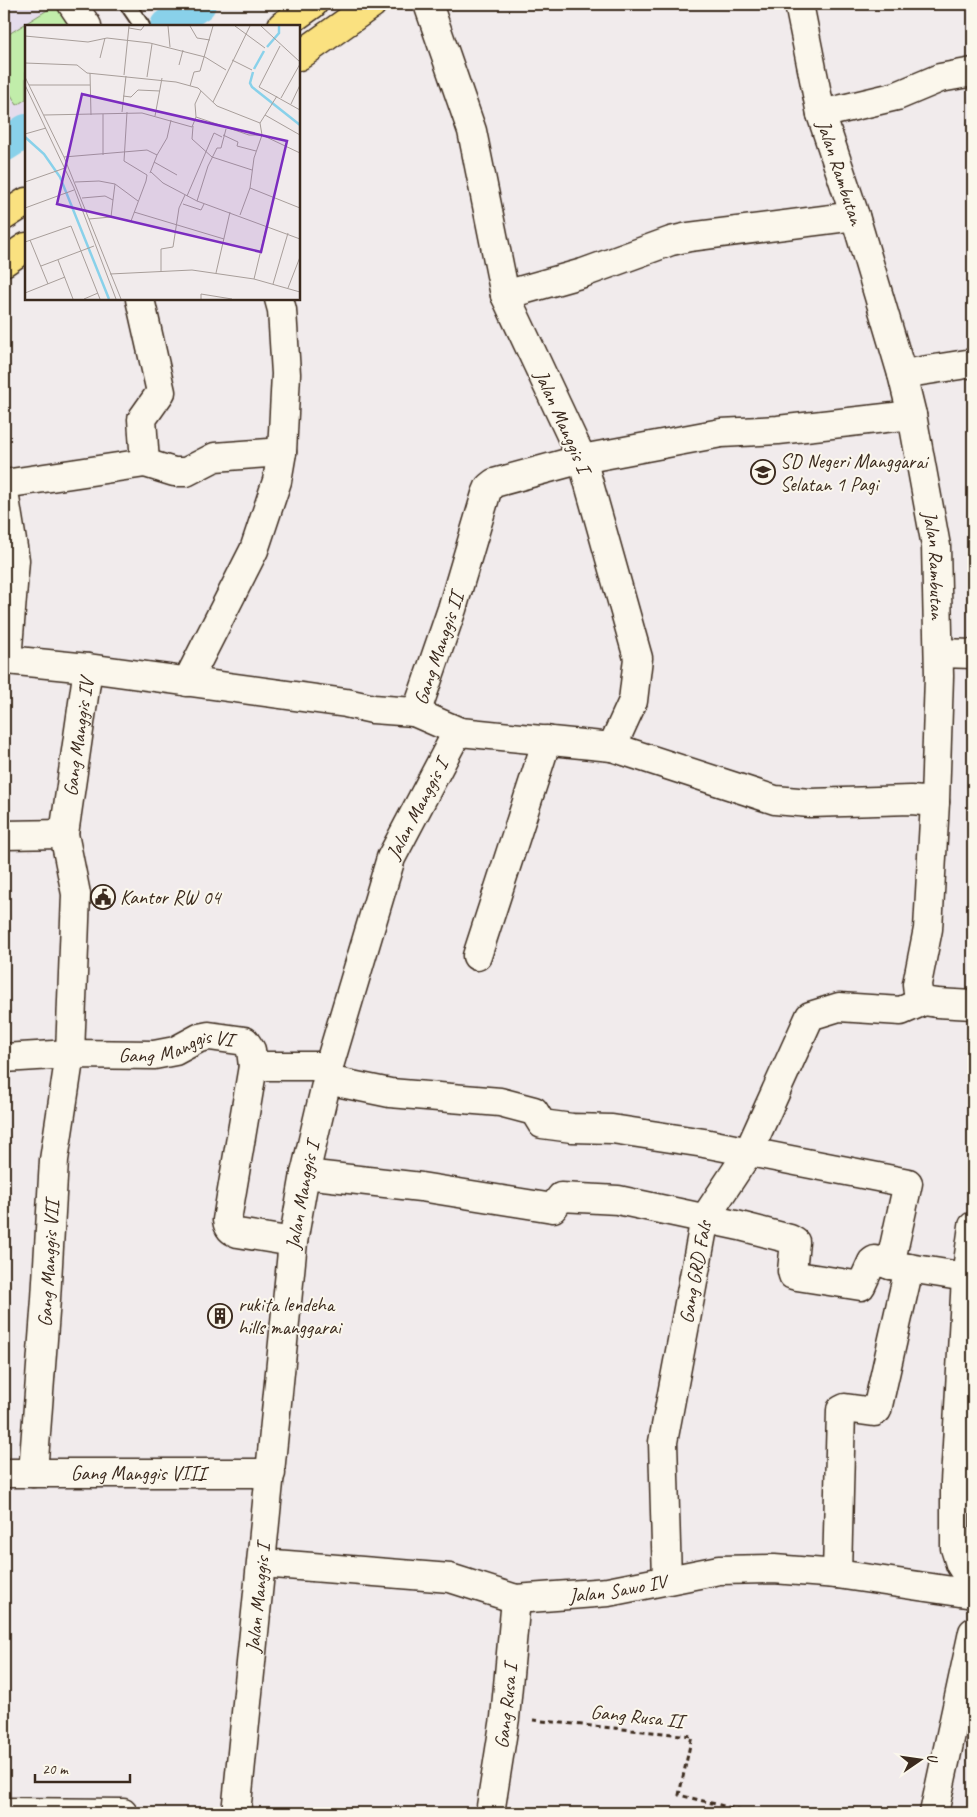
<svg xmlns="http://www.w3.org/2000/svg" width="977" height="1817" viewBox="0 0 977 1817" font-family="Caveat,sans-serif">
  <rect width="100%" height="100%" fill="#f1ebec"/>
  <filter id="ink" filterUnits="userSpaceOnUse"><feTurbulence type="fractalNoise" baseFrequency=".02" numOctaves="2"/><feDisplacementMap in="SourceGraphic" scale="10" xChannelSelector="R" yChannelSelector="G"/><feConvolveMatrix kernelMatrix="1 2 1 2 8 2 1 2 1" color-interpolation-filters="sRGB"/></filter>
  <g filter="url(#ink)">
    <polygon fill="#e5dcec" points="4,4 64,4 26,26 26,118 4,133"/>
    <polygon fill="#c1edaa" stroke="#7e8c64" points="57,4 62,4 76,26 26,26 26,99 17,105 4,83 4,37"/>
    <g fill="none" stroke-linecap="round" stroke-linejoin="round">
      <g stroke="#89d1ea" stroke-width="34">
        <polyline points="167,26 199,4"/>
        <polyline points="4,145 26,131"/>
      </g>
      <defs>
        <polyline id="lane" points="127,4 142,26"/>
        <g id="street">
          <polyline points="72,4 87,26"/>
          <path id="s1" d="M 799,4 L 821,114 L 855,216 L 902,374 L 912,415 L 936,546 L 939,676 L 935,802 L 928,929 L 917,984 L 918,993 L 924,1001 L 937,1003 L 973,1005"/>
          <polyline points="821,114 897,96 940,78 973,72"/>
          <polyline points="505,295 583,273 671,241 689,237 855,216"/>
          <polyline points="902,374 973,363"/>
          <polyline points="145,463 174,472 186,472 215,457 282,452"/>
          <polyline points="4,484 145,463 142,419 161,392 140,299"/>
          <path id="s2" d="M 4,492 L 15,560 L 7,660 L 88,668 L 346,703 L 373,709 L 414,712 L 420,702 L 452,609 L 486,494 L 489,487 L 494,483 L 582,459 L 721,433 L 778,430 L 912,415"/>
          <polyline points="939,653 973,654"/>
          <polyline points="187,682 254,550 277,481 282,452 286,374 282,310 279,299"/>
          <polyline points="414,712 460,732 612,747 633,701 638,658 582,459 505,295 472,131 428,4"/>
          <polyline points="612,747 775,800 810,803 911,800 935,802"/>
          <polyline points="4,835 64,834"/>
          <polyline points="477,956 547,740"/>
          <path id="s3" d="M 4,1058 L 70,1054 L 154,1055 L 175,1051 L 199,1038 L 209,1036 L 245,1041 L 251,1050 L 253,1066 L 329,1066"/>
          <path d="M 253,1066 L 227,1220 C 228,1227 231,1231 238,1233 L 293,1242"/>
          <polyline points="327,1080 390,1093 500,1102 534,1111 542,1124 572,1128 612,1129 704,1143 908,1183 890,1265"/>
          <polyline points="305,1174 421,1187 553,1208 561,1197 618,1200 740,1226 790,1239 795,1242 792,1271 793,1275 797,1276 861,1286 872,1262 875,1260 890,1265 966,1277"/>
          <polyline points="973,1226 966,1277 955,1482 955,1548 960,1564 973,1584"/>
          <path id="s4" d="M 4,1473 L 271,1473"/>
          <path id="s5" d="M 33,1473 L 46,1299 L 54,1160 L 70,1054 L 76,894 L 64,834 L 88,668"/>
          <path id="s6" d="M 262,1563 L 450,1578 L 516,1599 L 608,1592 L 719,1570 L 774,1569 L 837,1574 L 973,1594"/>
          <polyline points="837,1574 841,1410 845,1408 874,1412 877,1410 909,1268"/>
          <path id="s7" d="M 667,1579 L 663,1442 L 705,1218 L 748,1153 L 810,1016 L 839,1007 L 901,1011 L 924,1001"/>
          <polyline points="4,1812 123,1813"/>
          <path id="s8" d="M 236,1813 L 293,1242 L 305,1174 L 327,1080 L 329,1066 L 391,858 L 453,740 L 460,732"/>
          <path id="s9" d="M 490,1813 L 505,1718 L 516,1599"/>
          <polyline points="934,1813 973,1632"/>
        </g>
        <g id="primary">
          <polyline points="282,26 313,4"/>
          <polyline points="299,56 372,4"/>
          <polyline points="4,216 26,202"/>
          <polyline points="4,262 26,247"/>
        </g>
      </defs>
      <use href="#lane" stroke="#3b2a1e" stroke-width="18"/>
      <use href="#street" stroke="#3b2a1e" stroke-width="31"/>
      <use href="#primary" stroke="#3b2a1e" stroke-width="31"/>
      <polyline stroke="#3b2a1e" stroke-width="3" stroke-dasharray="5 4" stroke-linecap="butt" points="533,1720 692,1736 679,1795 752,1813"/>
      <use href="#lane" stroke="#fbf7ec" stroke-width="14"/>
      <use href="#street" stroke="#fbf7ec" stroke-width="28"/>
      <use href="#primary" stroke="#fae180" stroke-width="28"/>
    </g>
  </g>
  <defs>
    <symbol id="school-ring" viewBox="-11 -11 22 22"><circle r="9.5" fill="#fbf7ec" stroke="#3b2a1e" stroke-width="1.5"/><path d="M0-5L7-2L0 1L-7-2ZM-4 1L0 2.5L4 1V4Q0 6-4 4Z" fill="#3b2a1e"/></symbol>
    <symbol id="civic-ring" viewBox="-11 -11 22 22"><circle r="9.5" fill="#fbf7ec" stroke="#3b2a1e" stroke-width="1.5"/><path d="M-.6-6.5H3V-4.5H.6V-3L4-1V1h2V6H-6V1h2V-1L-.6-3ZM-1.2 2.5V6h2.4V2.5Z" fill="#3b2a1e"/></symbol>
    <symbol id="building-ring" viewBox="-11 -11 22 22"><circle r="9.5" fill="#fbf7ec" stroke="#3b2a1e" stroke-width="1.5"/><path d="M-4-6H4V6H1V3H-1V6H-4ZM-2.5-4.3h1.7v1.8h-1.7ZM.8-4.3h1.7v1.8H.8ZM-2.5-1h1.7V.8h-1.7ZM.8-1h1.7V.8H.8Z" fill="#3b2a1e"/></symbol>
  </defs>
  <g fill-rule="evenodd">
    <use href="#school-ring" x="749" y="458" width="28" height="28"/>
    <use href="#civic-ring" x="89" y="883" width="28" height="28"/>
    <use href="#building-ring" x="206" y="1302" width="28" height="28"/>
  </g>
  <g text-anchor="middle" stroke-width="4" stroke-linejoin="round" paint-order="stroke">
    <g font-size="20" fill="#3b2a1e" stroke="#fbf7ec">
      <text dy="7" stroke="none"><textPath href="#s1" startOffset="174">Jalan Rambutan</textPath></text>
      <text transform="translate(563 421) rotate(66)" y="7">Jalan Manggis I</text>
      <text dy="7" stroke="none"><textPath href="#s1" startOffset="579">Jalan Rambutan</textPath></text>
      <text dy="7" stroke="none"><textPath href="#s2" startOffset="648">Gang Manggis II</textPath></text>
      <text dy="7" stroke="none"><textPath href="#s5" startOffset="740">Gang Manggis IV</textPath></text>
      <text dy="7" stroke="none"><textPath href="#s8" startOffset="1026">Jalan Manggis I</textPath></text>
      <text dy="7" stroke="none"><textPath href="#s3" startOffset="174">Gang Manggis VI</textPath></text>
      <text dy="7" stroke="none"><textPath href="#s8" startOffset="621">Jalan Manggis I</textPath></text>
      <text dy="7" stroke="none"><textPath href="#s5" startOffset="210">Gang Manggis VII</textPath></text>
      <text dy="7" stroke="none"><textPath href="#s7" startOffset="310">Gang GRD Fals</textPath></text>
      <text dy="7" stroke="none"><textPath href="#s4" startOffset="134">Gang Manggis VIII</textPath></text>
      <text dy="7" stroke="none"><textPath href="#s6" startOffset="360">Jalan Sawo IV</textPath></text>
      <text dy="7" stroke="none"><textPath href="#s8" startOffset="216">Jalan Manggis I</textPath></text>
      <text dy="7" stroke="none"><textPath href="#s9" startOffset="108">Gang Rusa I</textPath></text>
      <text transform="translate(637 1716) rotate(6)" y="7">Gang Rusa II</text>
    </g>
    <g font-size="20" fill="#3b2a1e" stroke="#fbf7ec" text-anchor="start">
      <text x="780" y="468">SD Negeri Manggarai<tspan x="780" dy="23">Selatan 1 Pagi</tspan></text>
      <text x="120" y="904">Kantor RW 04</text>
      <text x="238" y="1311">rukita lendeha<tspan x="238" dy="23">hills manggarai</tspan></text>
    </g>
  </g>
  <g transform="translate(25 25)">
    <rect width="275" height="275" fill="#f1ebec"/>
    <path fill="none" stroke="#89d1ea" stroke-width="2.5" d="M 242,22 L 254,8 L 254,1M 229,44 L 239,26M 228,47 L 225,58 L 227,62 L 275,100M 0,112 L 19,129 L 35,152 L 84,274"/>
    <path fill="none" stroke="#a89e9a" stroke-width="1" d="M 143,1 L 145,22M 165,1 L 172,13 L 185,15M 210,1 L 240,23M 236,1 L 275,37M 104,3 L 116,5 L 119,1M 0,11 L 63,17 L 82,13 L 125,18 L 180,32 L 201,45M 255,21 L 234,62 L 275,85M 75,33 L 80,13M 207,35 L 227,45M 0,38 L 52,40 L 62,48 L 151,57 L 173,63 L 192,81 L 235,98 L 237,110 L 229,133 L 225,163 L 215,190M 154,40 L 158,25M 65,48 L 66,90M 99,50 L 104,1M 0,52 L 39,132 L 96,274M 122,52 L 127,19M 0,60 L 49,163 L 91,274M 4,60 L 65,60M 165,61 L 169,47 L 175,46 L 188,1M 98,71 L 106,72 L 113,65 L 135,66M 256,73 L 275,39M 188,77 L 225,1M 266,79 L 275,60M 97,87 L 101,51M 19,90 L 117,88 L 167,102 L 171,92 L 170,79 L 176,66M 240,90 L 275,110M 130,91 L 137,53M 171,92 L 224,110 L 237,110 L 275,128M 235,98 L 252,71M 168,101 L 167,114 L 187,132 L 227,145M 0,109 L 21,103M 198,110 L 213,117 L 212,121 L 231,126M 78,130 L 78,89M 132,130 L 142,113 L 146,95M 39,132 L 122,125 L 132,130 L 125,148M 129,137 L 152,150M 126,147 L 138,158 L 172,176 L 275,214M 0,157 L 40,143M 50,157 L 74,156 L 90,159 L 113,176M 225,163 L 275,183M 162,171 L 189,108 L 197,112M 57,173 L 80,171 L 88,175 L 86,192M 88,175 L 90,159M 172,176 L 183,141 L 192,123 L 196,123 L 201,104M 158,179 L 176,185 L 179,179M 0,183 L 49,165M 109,187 L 199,214M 64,194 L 86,192 L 106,196 L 121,156 L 122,150 L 99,136 L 102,87M 5,215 L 23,259M 0,217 L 46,201 L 75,274M 33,235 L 48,274M 16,241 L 69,221M 136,247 L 136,224 L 148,222 L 154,183 L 160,170M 191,248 L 205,187M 85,249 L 167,245 L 229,254 L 275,267M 229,254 L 242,200M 248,259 L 263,208M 263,263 L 275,232M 0,268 L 40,252M 59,274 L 73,268M 176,274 L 176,269 L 207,274"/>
    <path fill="#7b2cbf" fill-opacity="0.15" stroke="#7b2cbf" stroke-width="2.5" d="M 57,69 L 262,116 L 236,227 L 32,179 Z"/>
    <rect width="275" height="275" fill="none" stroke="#3b2a1e" stroke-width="2.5"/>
  </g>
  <rect width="977" height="1817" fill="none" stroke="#fbf7ec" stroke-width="20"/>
  <rect x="10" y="10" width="957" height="1797" fill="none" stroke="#3b2a1e" stroke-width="2" filter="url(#ink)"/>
  <g transform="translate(920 1760) rotate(77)" stroke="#fbf7ec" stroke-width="4" paint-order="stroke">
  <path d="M0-4L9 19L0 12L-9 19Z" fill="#3b2a1e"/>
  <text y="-8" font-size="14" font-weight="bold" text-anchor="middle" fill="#3b2a1e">U</text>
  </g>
  <path d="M35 1774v8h95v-8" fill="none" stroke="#3b2a1e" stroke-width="2.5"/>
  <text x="42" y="1774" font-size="15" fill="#3b2a1e" stroke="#fbf7ec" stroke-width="4" paint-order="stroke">20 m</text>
</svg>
